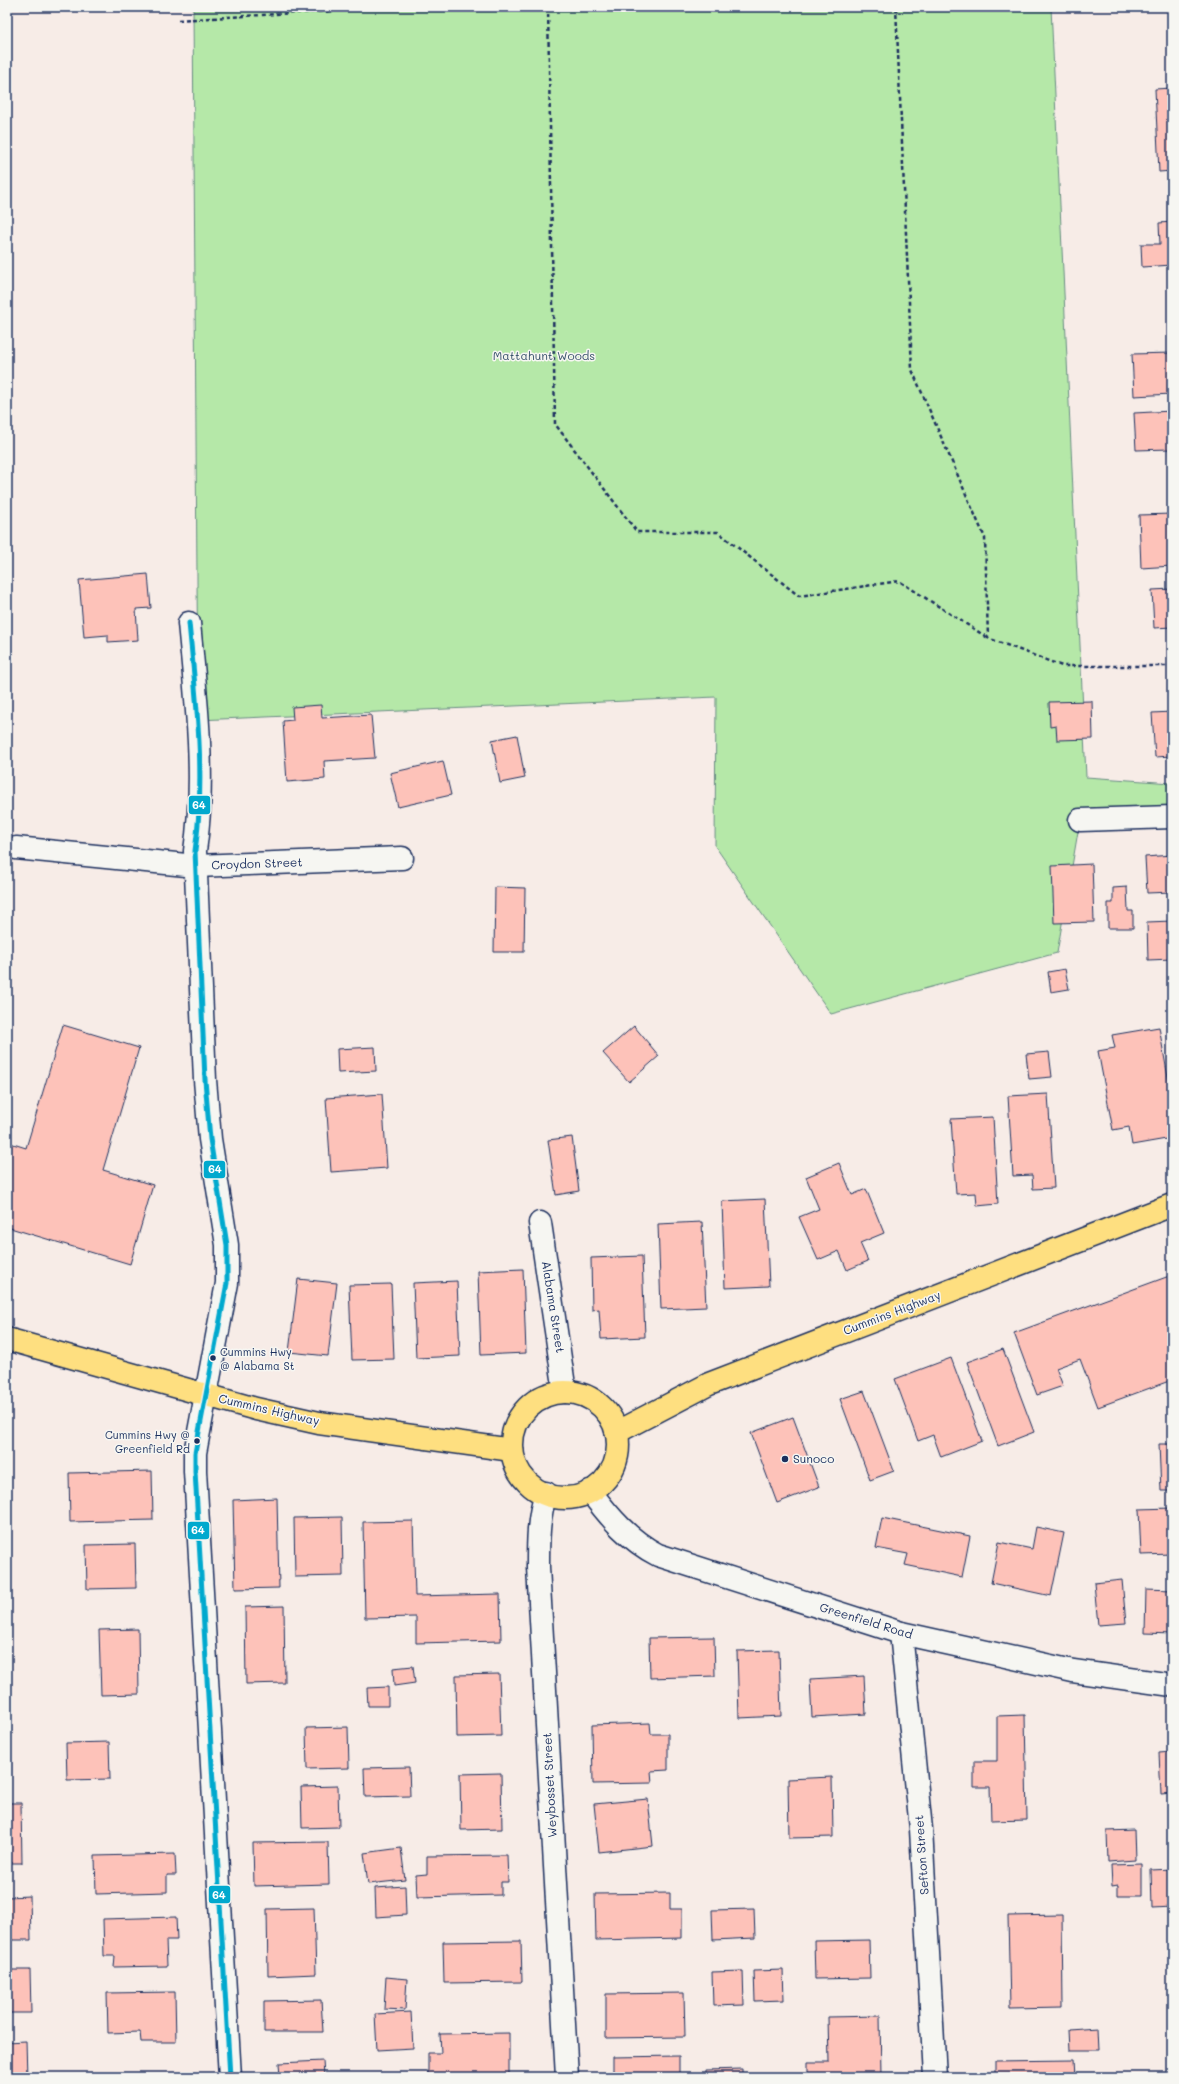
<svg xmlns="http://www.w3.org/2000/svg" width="1179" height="2084" viewBox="0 0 1179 2084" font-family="Mali,sans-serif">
  <rect width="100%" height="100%" fill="#f7ece7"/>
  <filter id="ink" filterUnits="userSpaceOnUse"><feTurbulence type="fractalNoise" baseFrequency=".025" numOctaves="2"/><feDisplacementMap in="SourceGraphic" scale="8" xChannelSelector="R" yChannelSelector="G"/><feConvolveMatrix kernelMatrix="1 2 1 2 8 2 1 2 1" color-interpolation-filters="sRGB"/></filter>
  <g filter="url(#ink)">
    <polygon fill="#b5e8a8" stroke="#688c83" points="193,7 1051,7 1086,777 1172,783 1172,817 1080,820 1057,953 831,1014 715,846 716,697 198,720"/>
    <g fill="#fdc2b9" stroke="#1b2f5e">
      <polygon points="1172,88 1172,171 1159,172 1155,89"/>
      <polygon points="1172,222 1172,265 1142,267 1141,244 1160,244 1159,223"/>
      <polygon points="1172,353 1172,394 1134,396 1132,354"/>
      <polygon points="1172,411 1172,467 1171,467 1170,449 1136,450 1134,413"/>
      <polygon points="1172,514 1172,566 1141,568 1139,515"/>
      <polygon points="148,574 151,608 136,609 138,640 108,642 108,635 84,637 79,580"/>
      <polygon points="1172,589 1172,627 1154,628 1152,590"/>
      <polygon points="1092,701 1093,739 1057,740 1056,726 1050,727 1049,702"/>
      <polygon points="321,705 322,718 371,715 375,758 324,761 325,779 287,782 283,721 293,720 292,707"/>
      <polygon points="1172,712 1172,756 1155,757 1152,713"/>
      <polygon points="517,735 525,778 500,783 492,740"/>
      <polygon points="443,761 451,795 398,807 390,773"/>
      <polygon points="1172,855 1172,892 1147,893 1145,857"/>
      <polygon points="1092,864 1094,922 1054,923 1052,866"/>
      <polygon points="495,887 525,888 524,952 494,952"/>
      <polygon points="1127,887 1128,911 1133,911 1133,928 1108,928 1108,903 1113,903 1113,888"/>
      <polygon points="1172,921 1172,959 1148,960 1147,922"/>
      <polygon points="1065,969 1069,989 1051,992 1048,972"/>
      <polygon points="63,1025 139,1048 103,1170 153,1185 130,1264 7,1227 7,1142 26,1148"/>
      <polygon points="634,1026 659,1056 629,1082 603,1053"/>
      <polygon points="1159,1027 1172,1100 1172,1138 1132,1145 1129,1127 1113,1130 1098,1051 1115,1048 1112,1035"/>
      <polygon points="375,1047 376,1071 338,1073 337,1049"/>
      <polygon points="1049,1052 1052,1077 1029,1079 1026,1054"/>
      <polygon points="382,1094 387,1168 331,1172 326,1098"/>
      <polygon points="1048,1094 1054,1188 1033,1189 1032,1175 1013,1176 1008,1096"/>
      <polygon points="993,1117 998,1204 977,1206 976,1193 956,1194 951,1119"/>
      <polygon points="572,1137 579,1191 556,1195 548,1140"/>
      <polygon points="839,1163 852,1195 866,1189 884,1233 860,1243 868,1261 847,1270 839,1251 818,1260 799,1217 819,1209 806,1177"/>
      <polygon points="765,1199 769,1286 725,1288 722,1201"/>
      <polygon points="702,1222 706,1307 661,1309 658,1224"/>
      <polygon points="642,1256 645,1337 601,1339 599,1309 592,1310 591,1258"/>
      <polygon points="523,1269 526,1353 481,1355 478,1271"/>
      <polygon points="1172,1275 1172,1380 1098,1407 1080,1359 1056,1368 1063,1386 1037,1395 1014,1333"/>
      <polygon points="298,1279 337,1283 328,1356 289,1352"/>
      <polygon points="457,1281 460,1356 416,1358 413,1283"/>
      <polygon points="391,1284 394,1359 352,1360 349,1285"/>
      <polygon points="1003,1349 1034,1432 998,1446 967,1362"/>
      <polygon points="951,1358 982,1441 941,1457 933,1435 918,1441 895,1379"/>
      <polygon points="864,1391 894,1471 870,1480 840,1399"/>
      <polygon points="793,1417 819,1487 777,1503 751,1433"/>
      <polygon points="1159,1444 1172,1444 1172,1491 1161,1491"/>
      <polygon points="152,1471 153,1520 70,1522 69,1473"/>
      <polygon points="277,1498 279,1588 235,1589 233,1500"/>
      <polygon points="1172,1508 1172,1554 1141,1555 1139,1509"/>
      <polygon points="342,1517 343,1576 295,1577 294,1518"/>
      <polygon points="882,1518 970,1536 962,1577 905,1565 908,1554 876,1548"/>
      <polygon points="413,1521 415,1596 500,1594 501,1641 416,1643 416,1617 365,1618 363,1522"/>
      <polygon points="1036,1527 1064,1533 1051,1596 991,1583 999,1542 1032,1549"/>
      <polygon points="135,1544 136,1588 87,1589 86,1545"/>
      <polygon points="1122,1580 1126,1623 1098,1625 1094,1583"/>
      <polygon points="1146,1589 1172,1590 1172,1634 1145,1633"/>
      <polygon points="284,1606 285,1683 246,1684 245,1607"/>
      <polygon points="138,1629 139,1694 101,1695 99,1630"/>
      <polygon points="714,1637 715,1676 650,1678 649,1638"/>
      <polygon points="779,1650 781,1716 739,1718 737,1651"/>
      <polygon points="413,1666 415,1683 394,1686 393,1668"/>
      <polygon points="499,1674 501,1736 457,1737 456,1675"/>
      <polygon points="864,1676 866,1714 812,1717 810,1679"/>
      <polygon points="388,1687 388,1706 368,1706 367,1688"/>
      <polygon points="1025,1715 1027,1820 991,1821 990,1787 974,1787 974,1761 997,1761 997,1716"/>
      <polygon points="650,1723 651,1734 668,1734 668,1770 651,1771 652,1783 593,1784 592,1725"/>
      <polygon points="348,1727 349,1768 307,1769 306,1728"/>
      <polygon points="109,1742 110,1779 67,1780 66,1743"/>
      <polygon points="1172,1752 1172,1793 1161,1794 1159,1753"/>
      <polygon points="409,1767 410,1796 365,1797 364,1768"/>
      <polygon points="501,1773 502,1829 461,1830 460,1774"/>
      <polygon points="832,1777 833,1837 789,1838 788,1779"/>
      <polygon points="338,1786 339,1827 302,1828 301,1787"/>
      <polygon points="648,1799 653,1846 599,1852 594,1804"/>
      <polygon points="7,1803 21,1803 22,1863 7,1863"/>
      <polygon points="1168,1814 1172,1814 1172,1836 1170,1836"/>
      <polygon points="1134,1830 1135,1860 1108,1862 1107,1831"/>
      <polygon points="328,1842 329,1884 254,1886 253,1843"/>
      <polygon points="401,1848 405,1880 368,1884 364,1853"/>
      <polygon points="175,1854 176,1875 167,1875 167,1892 96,1894 95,1856"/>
      <polygon points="507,1855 508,1882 501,1882 501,1895 417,1897 416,1875 427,1874 427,1856"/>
      <polygon points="1142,1864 1142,1896 1118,1896 1118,1885 1112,1886 1111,1865"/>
      <polygon points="1172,1869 1172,1907 1152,1908 1151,1870"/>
      <polygon points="405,1886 406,1915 376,1917 375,1888"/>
      <polygon points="670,1893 670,1909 682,1909 682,1938 596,1940 595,1894"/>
      <polygon points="30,1896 31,1940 7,1940 7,1897"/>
      <polygon points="314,1908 316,1974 268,1976 267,1909"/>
      <polygon points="754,1909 755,1938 713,1940 712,1910"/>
      <polygon points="1062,1915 1063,2007 1010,2008 1008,1916"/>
      <polygon points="176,1917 177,1940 166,1940 167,1966 114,1967 115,1956 104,1956 103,1919"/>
      <polygon points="869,1940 870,1978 815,1979 814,1941"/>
      <polygon points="521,1941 522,1982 444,1983 443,1942"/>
      <polygon points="7,1970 30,1970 31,2013 7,2013"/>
      <polygon points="783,1970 784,2000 755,2001 754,1971"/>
      <polygon points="743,1971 744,2005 713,2006 712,1972"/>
      <polygon points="386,1977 407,1979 405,2010 384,2009"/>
      <polygon points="175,1992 176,2042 141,2042 140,2032 108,2033 107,1993"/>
      <polygon points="684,1993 685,2037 606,2038 606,1994"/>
      <polygon points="321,2000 323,2032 264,2032 264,2001"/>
      <polygon points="411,2012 413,2048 377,2050 375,2014"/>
      <polygon points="880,2016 881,2077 808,2077 808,2062 829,2062 828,2017"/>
      <polygon points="1099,2028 1100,2050 1069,2050 1068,2030"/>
      <polygon points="509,2033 509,2076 428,2077 428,2053 441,2053 440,2034"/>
      <polygon points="26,2041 27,2077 7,2077 7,2042"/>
      <polygon points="679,2056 679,2077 613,2077 613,2057"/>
      <polygon points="1074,2060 1075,2077 996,2077 996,2061"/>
      <polygon points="323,2061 324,2077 280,2077 279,2063"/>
      <polygon points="742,2069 742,2077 706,2077 706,2070"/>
    </g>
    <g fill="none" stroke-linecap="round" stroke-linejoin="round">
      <defs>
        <g id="minor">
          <path d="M 189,623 C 196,698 206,776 195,851 L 205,1080 L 210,1139 L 227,1245 L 227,1283 L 195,1453 L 195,1471 L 230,2077"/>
          <polyline points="1080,820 1172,817"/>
          <polyline points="16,848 196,866 402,858"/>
          <polyline points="540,1223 565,1392"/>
          <path d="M 590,1491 C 610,1518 629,1540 658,1555 L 901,1633 L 1073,1671 L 1172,1685"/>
          <path d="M 546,1493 C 538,1517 538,1542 538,1567 L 567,2077"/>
          <polyline points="901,1633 921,1829 935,2077"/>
        </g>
        <g id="major">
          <polyline points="7,1339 256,1409 319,1423 512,1450"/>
          <circle cx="565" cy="1445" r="53"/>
          <polyline points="617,1432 709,1384 1172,1205"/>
        </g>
      </defs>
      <use href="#minor" stroke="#1b2f5e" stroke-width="25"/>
      <use href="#major" stroke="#1b2f5e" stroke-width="25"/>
      <g stroke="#1b2f5e" stroke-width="2.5" stroke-dasharray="4 3" stroke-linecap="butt">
        <polyline points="548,7 555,424 637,532 718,532 799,596 899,581 988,638"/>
        <polyline points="896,7 912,370 985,538 988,638 1062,666 1172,666"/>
        <polyline points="178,20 394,7"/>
      </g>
      <use href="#minor" stroke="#f6f6f2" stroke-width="22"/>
      <use href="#major" stroke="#fedf80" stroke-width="22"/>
      <defs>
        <path id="bus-1" d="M 189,623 C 196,698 206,776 195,851 L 205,1080 L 210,1139 L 227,1245 L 227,1283 L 195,1453 L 195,1471 L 230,2077"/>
      </defs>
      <use href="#bus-1" stroke="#f6f6f2" stroke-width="8"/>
      <use href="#bus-1" stroke="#00a9ce" stroke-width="5"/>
    </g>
  </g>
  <g fill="#1b2f5e" stroke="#f6f6f2" stroke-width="1.5">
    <circle cx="213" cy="1358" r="3.5"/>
    <circle cx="197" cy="1441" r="3.5"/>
    <circle cx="785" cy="1459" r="4"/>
  </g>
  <g text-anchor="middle" stroke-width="3" stroke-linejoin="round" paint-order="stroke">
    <g font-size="11" fill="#1b2f5e" stroke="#f6f6f2" text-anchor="start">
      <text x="220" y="1356">Cummins Hwy<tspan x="220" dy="14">@ Alabama St</tspan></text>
      <text x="190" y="1439" text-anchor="end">Cummins Hwy @<tspan x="190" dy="14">Greenfield Rd</tspan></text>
    </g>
    <g font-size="12" fill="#3a546d" stroke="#f6f6f2">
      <text x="544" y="360">Mattahunt Woods</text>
    </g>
    <g font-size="12" fill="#1b2f5e" stroke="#f6f6f2">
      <text transform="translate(257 864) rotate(-2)" y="4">Croydon Street</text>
      <text transform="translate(553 1307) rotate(81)" y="4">Alabama Street</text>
      <text transform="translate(892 1313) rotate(-21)" y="4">Cummins Highway</text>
      <text transform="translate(269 1410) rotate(13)" y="4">Cummins Highway</text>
      <text transform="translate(866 1621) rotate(17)" y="4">Greenfield Road</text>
      <text transform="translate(550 1785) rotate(-93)" y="4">Weybosset Street</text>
      <text transform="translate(922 1855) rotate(-94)" y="4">Sefton Street</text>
    </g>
    <g font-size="12" fill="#1b2f5e" stroke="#f6f6f2" text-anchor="start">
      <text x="793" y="1463">Sunoco</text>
    </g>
  </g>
  <g stroke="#f6f6f2" stroke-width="1.5">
    <rect x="188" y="795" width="23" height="20" rx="4" fill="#00a9ce"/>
    <rect x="203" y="1160" width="23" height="19" rx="4" fill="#00a9ce"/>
    <rect x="187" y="1521" width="23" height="19" rx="4" fill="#00a9ce"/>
    <rect x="208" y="1885" width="23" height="19" rx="4" fill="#00a9ce"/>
  </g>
  <g font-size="11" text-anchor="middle" font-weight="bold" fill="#fff">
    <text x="199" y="809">64</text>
    <text x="215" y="1173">64</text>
    <text x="198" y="1534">64</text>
    <text x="219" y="1899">64</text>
  </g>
  <rect width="1179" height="2084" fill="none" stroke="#f6f6f2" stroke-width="24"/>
  <rect x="12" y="12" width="1155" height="2060" fill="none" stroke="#1b2f5e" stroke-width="1.5" filter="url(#ink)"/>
</svg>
